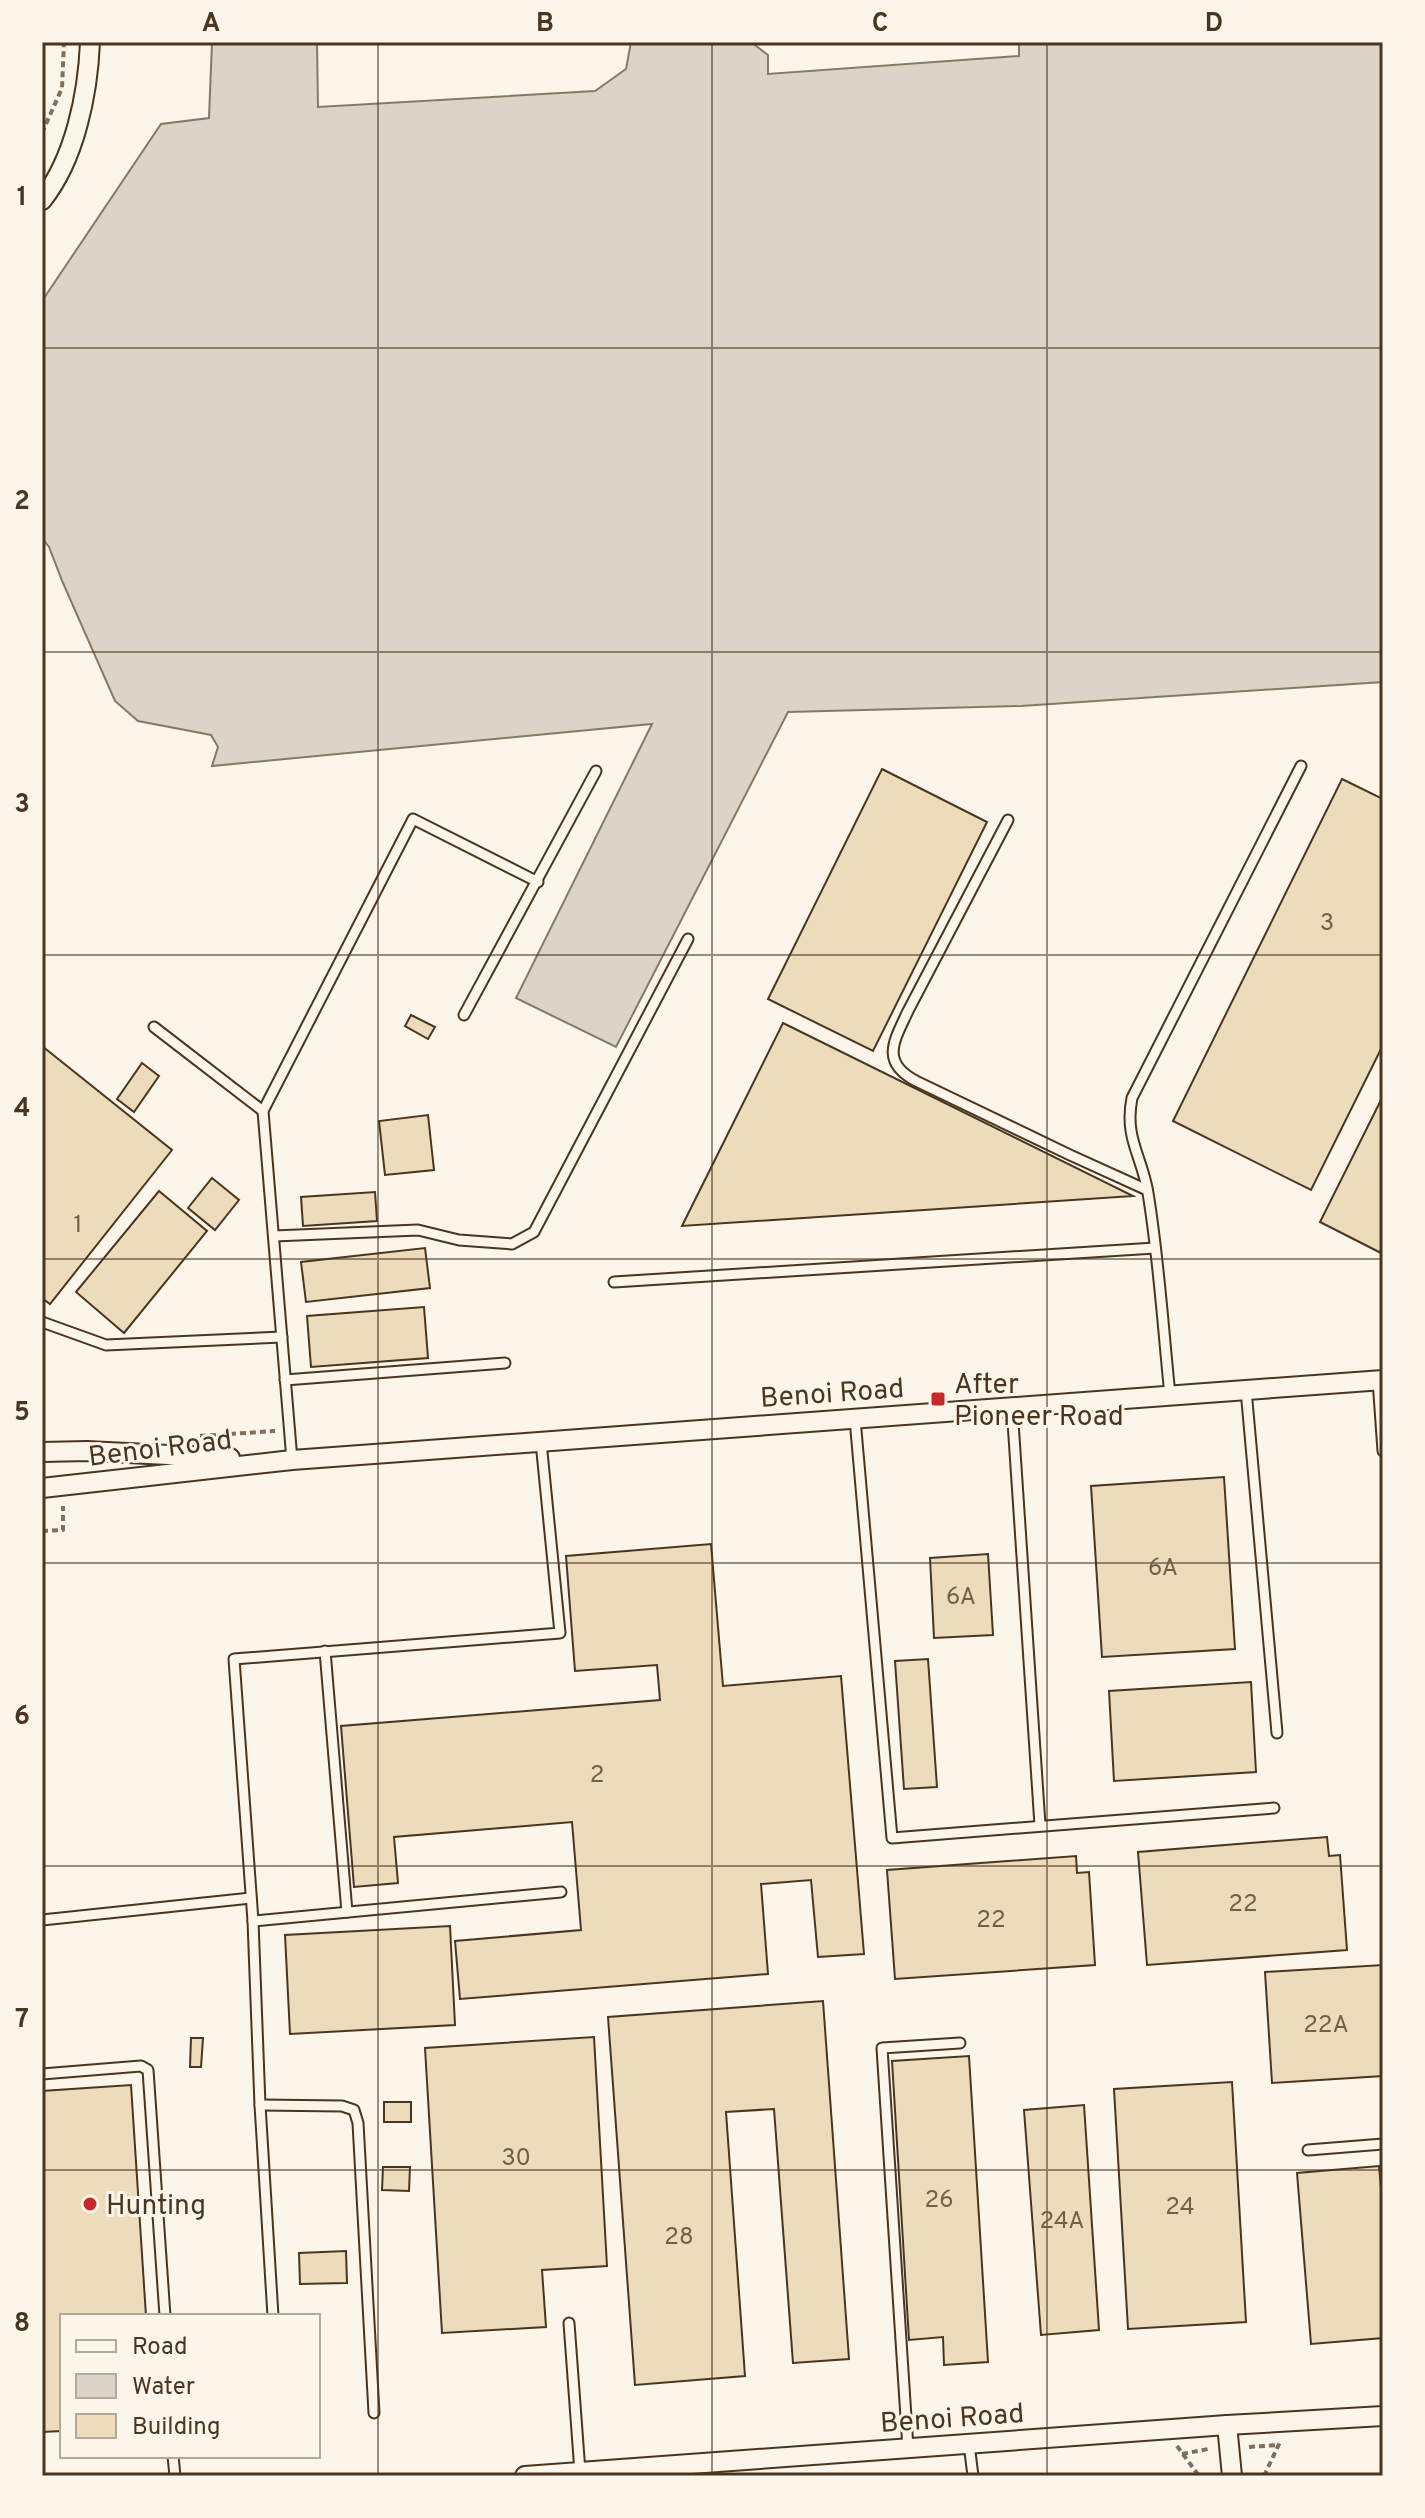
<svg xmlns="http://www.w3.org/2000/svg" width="1425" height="2518" viewBox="0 0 1425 2518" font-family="Overpass,sans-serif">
  <rect width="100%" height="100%" fill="#fbf6e9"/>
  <polygon fill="#dcd4c6" stroke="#887966" stroke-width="2" points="212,42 317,42 318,107 595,91 626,69 631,42 751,42 768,55 768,74 1019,56 1019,42 1383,42 1383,682 1021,706 788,712 616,1047 516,998 652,724 212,766 218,747 211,735 138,721 115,701 63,583 49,547 42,538 42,301 161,124 209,118"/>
  <g fill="#ecdcbc" stroke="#4a3520" stroke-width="2">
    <polygon points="882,769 987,822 873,1051 768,999"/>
    <polygon points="1342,779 1383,799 1383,1045 1311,1190 1173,1121"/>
    <polygon points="411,1015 435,1027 428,1039 405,1026"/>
    <polygon points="783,1023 1133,1196 682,1226"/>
    <polygon points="42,1046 172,1150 50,1304 42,1298"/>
    <polygon points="142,1063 159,1076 134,1112 117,1099"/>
    <polygon points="1383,1096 1383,1254 1320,1222"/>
    <polygon points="428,1115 434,1170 385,1175 379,1121"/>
    <polygon points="212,1178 239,1200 215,1230 188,1208"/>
    <polygon points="159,1191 207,1231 124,1333 76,1292"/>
    <polygon points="375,1192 377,1221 303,1226 301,1197"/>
    <polygon points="425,1248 430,1288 306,1302 301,1262"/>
    <polygon points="424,1307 428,1358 311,1367 307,1316"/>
    <polygon points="1224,1477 1235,1649 1102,1657 1091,1486"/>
    <polygon points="711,1544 723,1686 841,1676 864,1954 818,1957 811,1880 761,1884 768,1974 460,1999 455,1941 581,1930 572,1822 394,1837 398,1883 354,1887 341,1726 660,1700 657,1665 575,1671 566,1556"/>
    <polygon points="988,1554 993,1635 934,1638 930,1558"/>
    <polygon points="928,1659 937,1787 904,1789 895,1661"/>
    <polygon points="1251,1682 1256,1772 1114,1781 1109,1691"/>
    <polygon points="1327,1837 1329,1856 1340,1855 1347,1950 1147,1965 1138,1852"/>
    <polygon points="1076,1856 1077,1873 1089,1872 1095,1965 895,1979 887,1870"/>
    <polygon points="450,1926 455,2025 290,2034 285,1935"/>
    <polygon points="1383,1965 1383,2076 1272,2083 1265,1972"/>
    <polygon points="823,2001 849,2359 793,2363 774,2109 726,2112 745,2376 635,2385 608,2017"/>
    <polygon points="594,2037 607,2266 542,2270 546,2327 442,2333 425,2048"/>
    <polygon points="191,2038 203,2038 201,2067 190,2067"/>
    <polygon points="969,2056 988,2362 944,2365 943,2337 909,2340 892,2061"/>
    <polygon points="1232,2082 1246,2322 1128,2329 1114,2089"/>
    <polygon points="131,2085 146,2316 62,2316 62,2431 42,2432 42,2091"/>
    <rect x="384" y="2102" width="27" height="20"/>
    <polygon points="1084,2105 1099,2330 1041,2335 1024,2110"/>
    <polygon points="1379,2166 1383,2210 1383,2338 1311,2344 1297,2173"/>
    <polygon points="383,2167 410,2167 409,2191 382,2190"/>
    <polygon points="346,2251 347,2283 300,2284 299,2253"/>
  </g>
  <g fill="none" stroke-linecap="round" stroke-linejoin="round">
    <defs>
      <g id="service">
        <path d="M 1008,820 L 908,1011 C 894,1041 880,1062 916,1081 L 1070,1155 L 1147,1190"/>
        <polyline points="464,1015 596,771"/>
        <polyline points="154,1027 263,1111"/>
        <polyline points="274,1236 418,1230 459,1240 512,1244 534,1232 688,939"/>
        <polyline points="614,1282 1155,1248"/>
        <polyline points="42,1322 106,1345 282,1337"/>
        <polyline points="285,1380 505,1363"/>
        <polyline points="1378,1380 1383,1451"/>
        <polyline points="1246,1390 1277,1733"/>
        <path d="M 1170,1395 C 1163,1328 1159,1260 1148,1193 C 1142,1156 1124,1138 1132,1098 L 1301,766"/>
        <polyline points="1012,1407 1040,1825"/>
        <polyline points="855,1419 892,1838 1274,1808"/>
        <polyline points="292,1460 263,1111 413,819 538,882"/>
        <polyline points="325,1651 347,1912"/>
        <polyline points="42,1920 251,1898"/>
        <polyline points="253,1921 561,1892"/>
        <polyline points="42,2074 141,2066 148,2070 165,2316"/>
        <polyline points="260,2105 342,2106 354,2110 358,2123 374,2413"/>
        <polyline points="1308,2150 1383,2144"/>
        <polyline points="273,2316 260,2105 253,1921 234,1659 560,1633 541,1442"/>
        <polyline points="569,2323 580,2472"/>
        <polyline points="969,2444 973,2476"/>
        <polyline points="908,2448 882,2048 960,2043"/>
        <polyline points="173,2456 175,2476"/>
      </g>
      <g id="minor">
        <path d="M 42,200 C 75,159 88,93 90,42"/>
        <polyline points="42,1452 87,1451 230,1458"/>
        <polyline points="42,1488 292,1460 1383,1380"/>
        <polyline points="1227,2425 1232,2476"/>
        <polyline points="525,2476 1227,2425 1383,2416"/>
      </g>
    </defs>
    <use href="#service" stroke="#4a3520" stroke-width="13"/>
    <use href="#minor" stroke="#4a3520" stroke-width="22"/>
    <g stroke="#7f6f5c" stroke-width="4" stroke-dasharray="6 4" stroke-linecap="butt">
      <polyline points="42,133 62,88 64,42"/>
      <polyline points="200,1436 275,1431"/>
      <polyline points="42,1531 63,1530 63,1506"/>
      <polyline points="1177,2446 1199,2476"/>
      <polyline points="1249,2447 1278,2445"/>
      <polyline points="1182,2454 1208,2449"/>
      <polyline points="1264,2476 1280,2442"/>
    </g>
    <use href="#service" stroke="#fbf6e9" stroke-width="9"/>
    <use href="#minor" stroke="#fbf6e9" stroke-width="18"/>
  </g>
  <path fill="none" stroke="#4a3520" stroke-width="2" stroke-opacity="0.55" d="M 378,42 L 378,2476M 712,42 L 712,2476M 1047,42 L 1047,2476M 42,348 L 1383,348M 42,652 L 1383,652M 42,955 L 1383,955M 42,1259 L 1383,1259M 42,1563 L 1383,1563M 42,1866 L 1383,1866M 42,2170 L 1383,2170"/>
  <g fill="#c62828" stroke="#fbf6e9" stroke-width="3">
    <rect x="930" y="1391" width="16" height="16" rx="4"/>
    <circle cx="90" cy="2204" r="8"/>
  </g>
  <g text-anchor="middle" stroke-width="6" stroke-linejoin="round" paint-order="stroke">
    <g font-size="24" fill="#725f47">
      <text x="1327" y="930">3</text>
      <text x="78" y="1232">1</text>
      <text x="1163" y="1575">6A</text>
      <text x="961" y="1604">6A</text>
      <text x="597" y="1782">2</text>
      <text x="1243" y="1911">22</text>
      <text x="991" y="1927">22</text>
      <text x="1326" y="2032">22A</text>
      <text x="516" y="2165">30</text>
      <text x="939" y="2207">26</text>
      <text x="1180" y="2214">24</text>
      <text x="1062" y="2228">24A</text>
      <text x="679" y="2244">28</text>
    </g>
    <g font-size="28" fill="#4a3520" stroke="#fbf6e9" text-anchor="start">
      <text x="954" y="1393">After<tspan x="954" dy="32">Pioneer Road</tspan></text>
      <text x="106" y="2214">Hunting</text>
    </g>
    <g font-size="28" fill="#4a3520" stroke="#fbf6e9">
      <text transform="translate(832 1392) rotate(-4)" y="10">Benoi Road</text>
      <text transform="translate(160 1447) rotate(-7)" y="10">Benoi Road</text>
      <text transform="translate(952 2417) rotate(-4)" y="10">Benoi Road</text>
    </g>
  </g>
  <rect width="1425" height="2518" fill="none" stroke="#fbf6e9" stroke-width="88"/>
  <rect x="60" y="2314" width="260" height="144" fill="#fbf6e9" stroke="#b4a999" stroke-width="2"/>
  <rect x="76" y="2340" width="40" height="12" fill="#fbf6e9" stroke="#b4a999" stroke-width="2"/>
  <text x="132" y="2354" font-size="24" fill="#4a3520">Road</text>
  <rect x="76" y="2374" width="40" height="24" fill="#dcd4c6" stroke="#b4a999" stroke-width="2"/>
  <text x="132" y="2394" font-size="24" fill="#4a3520">Water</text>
  <rect x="76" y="2414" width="40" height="24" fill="#ecdcbc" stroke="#b4a999" stroke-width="2"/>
  <text x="132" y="2434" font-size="24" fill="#4a3520">Building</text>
  <rect x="44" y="44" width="1337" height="2430" fill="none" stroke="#4a3520" stroke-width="3"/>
  <g font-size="26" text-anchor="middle" font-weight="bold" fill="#4a3520">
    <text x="211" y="31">A</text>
    <text x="545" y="31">B</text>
    <text x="880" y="31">C</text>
    <text x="1214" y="31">D</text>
    <text x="22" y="205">1</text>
    <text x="22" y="509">2</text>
    <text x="22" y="812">3</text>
    <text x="22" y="1116">4</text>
    <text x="22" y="1420">5</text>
    <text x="22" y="1724">6</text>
    <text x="22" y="2027">7</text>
    <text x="22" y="2331">8</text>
  </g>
</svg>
